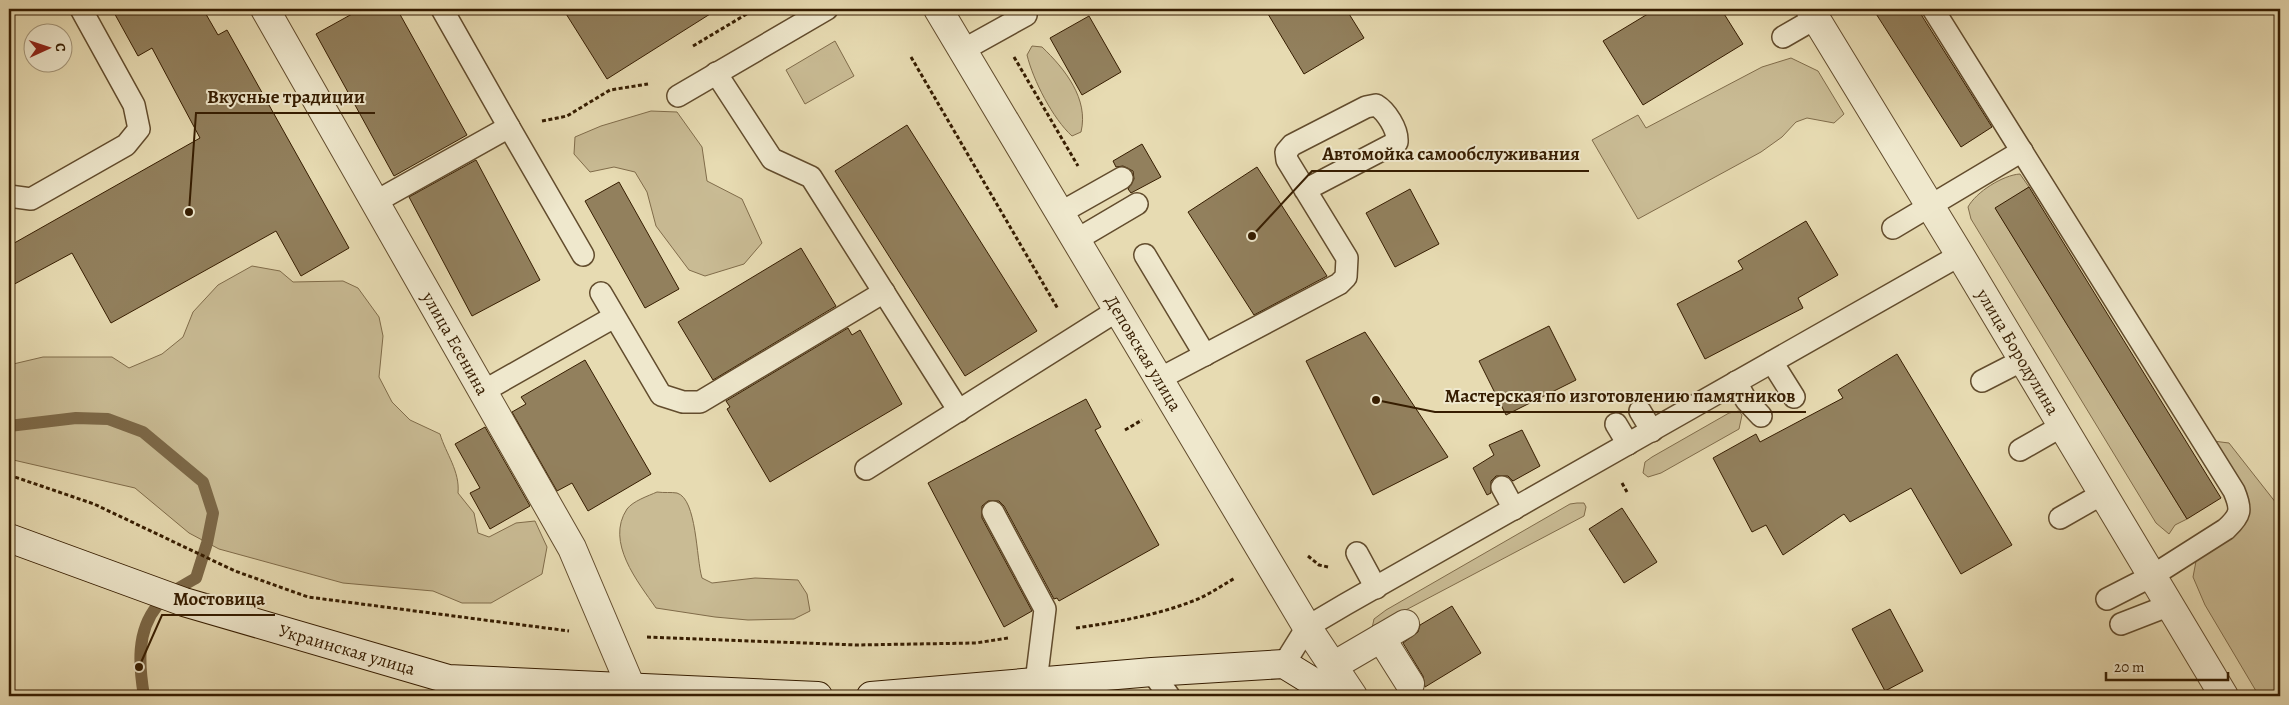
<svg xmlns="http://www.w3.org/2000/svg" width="2289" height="705" viewBox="0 0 2289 705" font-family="Alegreya,serif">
  <rect width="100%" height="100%" fill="#e7dbb2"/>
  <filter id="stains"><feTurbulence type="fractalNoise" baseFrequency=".004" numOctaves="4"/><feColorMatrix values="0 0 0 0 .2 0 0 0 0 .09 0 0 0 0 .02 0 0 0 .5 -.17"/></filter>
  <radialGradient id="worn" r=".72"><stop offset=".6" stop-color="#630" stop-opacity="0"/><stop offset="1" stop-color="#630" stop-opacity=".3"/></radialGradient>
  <g fill="#c9bb94" stroke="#806c4a">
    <polygon points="835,41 854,76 805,104 786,70"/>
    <path d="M 1032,46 L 1042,47 C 1065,69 1089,99 1081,132 L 1072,136 C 1053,119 1033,80 1027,55 Z"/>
    <polygon points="1791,58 1818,71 1844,114 1834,123 1807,118 1796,122 1782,137 1761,152 1638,219 1592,140 1638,115 1646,128 1762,67"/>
    <polygon points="651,111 677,112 702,147 707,181 742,199 762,243 744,264 705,276 689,270 656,226 647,192 635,172 614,167 590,172 574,154 575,137 601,126"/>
    <path d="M 2020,174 L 2029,187 L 1996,209 L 2187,519 L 2175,525 L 2169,534 L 2156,523 L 1971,219 L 1968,207 C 1976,192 2003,175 2020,174 Z"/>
    <path d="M 252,266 L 280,271 L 293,282 L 343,281 L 358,288 L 379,317 L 383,336 L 379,377 L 392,402 L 410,420 L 440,434 C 446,454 460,471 458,493 L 474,513 L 478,533 L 489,537 L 516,523 L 535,521 L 547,547 L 542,574 L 491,603 L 462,603 L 433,591 L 343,583 L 219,549 L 189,533 L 135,488 L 9,459 L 9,365 L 43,357 L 112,357 L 129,368 L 162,354 L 183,337 L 193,312 L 218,285 Z"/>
    <polygon points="1739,411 1742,415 1739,429 1661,473 1648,477 1643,473 1645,462 1652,457 1729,413"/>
    <polygon points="2213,441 2229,443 2280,508 2280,696 2259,696 2205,605 2193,577 2197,556 2234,530"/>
    <path d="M 657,492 C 664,493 671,492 677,493 C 697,499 696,558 702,578 L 712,583 L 755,578 L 798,580 L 807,594 L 810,611 L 794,619 L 748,620 L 715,617 L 656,608 C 638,582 605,542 627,509 C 633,501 648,496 657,492 Z"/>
    <polygon points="1577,503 1584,503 1586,507 1584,516 1402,612 1371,633 1374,619 1386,610 1570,504"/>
  </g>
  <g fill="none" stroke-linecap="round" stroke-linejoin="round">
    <path stroke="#7c6847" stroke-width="12" d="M 9,426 L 76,418 L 108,419 L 143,432 L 203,482 L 213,513 L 207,543 L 196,578 C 182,586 167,594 157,606 C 136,632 139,666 144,696"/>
  </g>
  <g fill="#92805d" stroke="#361d01">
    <polygon points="112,9 203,9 218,35 227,30 349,248 301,276 276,231 111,323 72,253 9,287 9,246 200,138 152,48 138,56"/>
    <polygon points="361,9 397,9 467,135 394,176 316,34"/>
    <polygon points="563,9 718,9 607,79"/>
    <polygon points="1265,9 1346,9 1364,38 1304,74"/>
    <polygon points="1656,9 1721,9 1743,44 1643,105 1603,41"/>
    <polygon points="1873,9 1920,9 1922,16 1992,127 1961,147"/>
    <polygon points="1089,16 1121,72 1082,95 1050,38"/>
    <polygon points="907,125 1037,331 965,376 835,171"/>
    <polygon points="1142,144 1161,177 1131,193 1128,189 1134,179 1133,171 1123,166 1116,167 1113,161"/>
    <polygon points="476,160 540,280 472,316 409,197"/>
    <polygon points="1257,167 1327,276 1254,315 1188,212"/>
    <polygon points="619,182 679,289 645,308 585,201"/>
    <polygon points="2029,187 2221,498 2187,519 1995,208"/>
    <polygon points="1410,189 1439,244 1395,267 1366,213"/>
    <polygon points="1806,221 1838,275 1798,298 1803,308 1705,359 1677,304 1743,269 1738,261"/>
    <polygon points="801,248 836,306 713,380 678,322"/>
    <polygon points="1549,326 1576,380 1506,415 1479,361"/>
    <polygon points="848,328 852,335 860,330 902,404 770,482 727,409 730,407 726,401"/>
    <polygon points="1365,332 1448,457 1373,495 1306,361"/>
    <polygon points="1897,354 2012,545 1961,574 1911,488 1850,522 1844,514 1783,555 1766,525 1752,532 1713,458 1756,434 1760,442 1843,398 1838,390"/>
    <polygon points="585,360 651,474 588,511 572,483 557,491 512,412 526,404 521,397"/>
    <polygon points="1086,399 1101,427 1095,430 1159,545 1059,601 1057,598 1054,599 1004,506 999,501 988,501 982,506 982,518 1032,611 1004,627 928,483"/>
    <polygon points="485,427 530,506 490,529 470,493 480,488 455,444"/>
    <polygon points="1522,430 1540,466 1513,481 1508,476 1496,476 1491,481 1491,493 1487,495 1473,468 1494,455 1489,445"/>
    <polygon points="1622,508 1657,562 1624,583 1589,529"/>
    <polygon points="1452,606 1481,653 1425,687 1423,676 1403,643 1418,632 1420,625"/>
    <polygon points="1890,609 1923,671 1885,691 1852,629"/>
  </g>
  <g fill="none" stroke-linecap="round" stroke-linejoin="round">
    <defs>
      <g id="service">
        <path d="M 1933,9 L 2234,491 C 2242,510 2241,515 2226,529 L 2152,576 L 2107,599"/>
        <polyline points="1783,37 1816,18"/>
        <polyline points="963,50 1026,15"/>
        <polyline points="716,73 772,159 811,177 959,411"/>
        <polyline points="678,96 827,9"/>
        <polyline points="509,127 583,255"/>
        <polyline points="9,196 31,199 126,145 139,129 134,105 81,9"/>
        <polyline points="375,202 509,127 442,9"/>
        <polyline points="1060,213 1122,178"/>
        <polyline points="1893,228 2022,151"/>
        <polyline points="1076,240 1137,204"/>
        <polyline points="1145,255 1205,355"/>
        <polyline points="601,293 661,395 683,402 700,402 884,292"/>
        <polyline points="1772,362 1794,397"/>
        <path d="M 1159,379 L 1339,284 L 1346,277 L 1347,258 L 1287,160 L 1286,152 L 1292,145 L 1366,107 L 1376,105 C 1386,111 1398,129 1397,142 L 1305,190"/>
        <polyline points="1982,381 2023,360"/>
        <polyline points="1736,382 1746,400 1761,416"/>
        <polyline points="482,392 614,317"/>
        <polyline points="1640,411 1652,431"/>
        <polyline points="1616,424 1628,444"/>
        <polyline points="2020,450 2062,426"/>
        <polyline points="866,469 1118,310"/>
        <polyline points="1502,487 1514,509"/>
        <polyline points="993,512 1045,609 1036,682"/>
        <polyline points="2060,518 2102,494"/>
        <polyline points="1357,553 1376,588"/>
        <polyline points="2121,624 2170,605"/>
        <polyline points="1284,664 1307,627 1346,604 1960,255"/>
        <polyline points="1152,672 1169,696"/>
      </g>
      <g id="minor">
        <path id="s1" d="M 265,9 L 572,548 L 631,687"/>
        <path id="s2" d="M 938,9 L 1307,627 L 1353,696"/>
        <path id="s3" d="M 1810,9 L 1960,255 L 2224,696"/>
        <polyline points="1381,638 1410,684"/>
        <polyline points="1333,666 1405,624"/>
      </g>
      <g id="secondary">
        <path id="s4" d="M 9,538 L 184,602 L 448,679 L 818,696"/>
        <polyline points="871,696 1152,672 1284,664 1336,696"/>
      </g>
    </defs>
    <use href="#service" stroke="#624c2d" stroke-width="24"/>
    <use href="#minor" stroke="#624c2d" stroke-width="30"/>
    <use href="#secondary" stroke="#361d01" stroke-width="30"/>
    <g stroke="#361d01" stroke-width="3" stroke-dasharray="4 2.5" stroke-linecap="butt">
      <polyline points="693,46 755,9"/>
      <polyline points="911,57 1058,309"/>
      <polyline points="1014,57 1078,166"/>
      <polyline points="542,121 567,116 610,90 648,84"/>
      <polyline points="1125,430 1142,420"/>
      <polyline points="9,475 94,504 235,571 308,597 569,631"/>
      <polyline points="1622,483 1627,492"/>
      <polyline points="1308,556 1319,565 1328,567"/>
      <path d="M 1076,628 C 1117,622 1159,615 1198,599 C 1211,593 1223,585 1235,578"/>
      <polyline points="647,637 856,645 976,643 1008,638"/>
    </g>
    <use href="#service" stroke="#efe8cd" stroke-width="21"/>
    <use href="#minor" stroke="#efe8cd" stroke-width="28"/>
    <use href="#secondary" stroke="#efe8cd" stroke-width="28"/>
  </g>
  <g text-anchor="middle" stroke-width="4" stroke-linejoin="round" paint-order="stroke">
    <g font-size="18" fill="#361d01" stroke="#efe8cd">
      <text dy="6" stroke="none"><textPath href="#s1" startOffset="385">улица Есенина</textPath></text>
      <text dy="6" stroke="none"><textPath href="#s3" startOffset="401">улица Бородулина</textPath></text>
      <text dy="6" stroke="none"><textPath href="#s2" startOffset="401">Деповская улица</textPath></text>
      <text dy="6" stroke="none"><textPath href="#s4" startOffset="356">Украинская улица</textPath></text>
    </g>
  </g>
  <path fill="none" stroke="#361d01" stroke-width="2" d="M189 212L196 113H375M1252 236L1312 171H1589M1376 400L1435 412H1806M139 667L162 615H275"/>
  <g fill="#361d01" stroke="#efe8cd" stroke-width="2">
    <circle cx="189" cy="212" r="5"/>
    <circle cx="1252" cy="236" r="5"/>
    <circle cx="1376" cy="400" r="5"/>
    <circle cx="139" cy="667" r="5"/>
  </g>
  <g font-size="19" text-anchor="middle" font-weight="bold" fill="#361d01" stroke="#efe8cd" stroke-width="4" stroke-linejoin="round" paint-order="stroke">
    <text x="286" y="103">Вкусные традиции</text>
    <text x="1451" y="160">Автомойка самообслуживания</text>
    <text x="1620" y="402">Мастерская по изготовлению памятников</text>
    <text x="219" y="605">Мостовица</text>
  </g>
  <rect width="2289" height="705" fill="none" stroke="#e7dbb2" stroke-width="30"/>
  <rect x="10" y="10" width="2269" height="685" fill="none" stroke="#361d01" stroke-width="2.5"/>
  <rect x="15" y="15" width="2259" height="675" fill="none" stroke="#361d01"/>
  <g transform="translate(48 48) rotate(87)"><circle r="24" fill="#efe8cd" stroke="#a5977b"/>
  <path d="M0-4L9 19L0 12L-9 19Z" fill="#8f2418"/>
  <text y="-8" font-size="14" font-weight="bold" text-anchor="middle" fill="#361d01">С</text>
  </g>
  <path d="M2106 672v8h122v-8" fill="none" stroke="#361d01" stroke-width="2.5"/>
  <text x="2114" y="672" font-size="15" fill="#361d01" stroke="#efe8cd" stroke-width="4" paint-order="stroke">20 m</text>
  <rect width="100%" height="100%" filter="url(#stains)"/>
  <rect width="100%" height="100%" fill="url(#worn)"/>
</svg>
